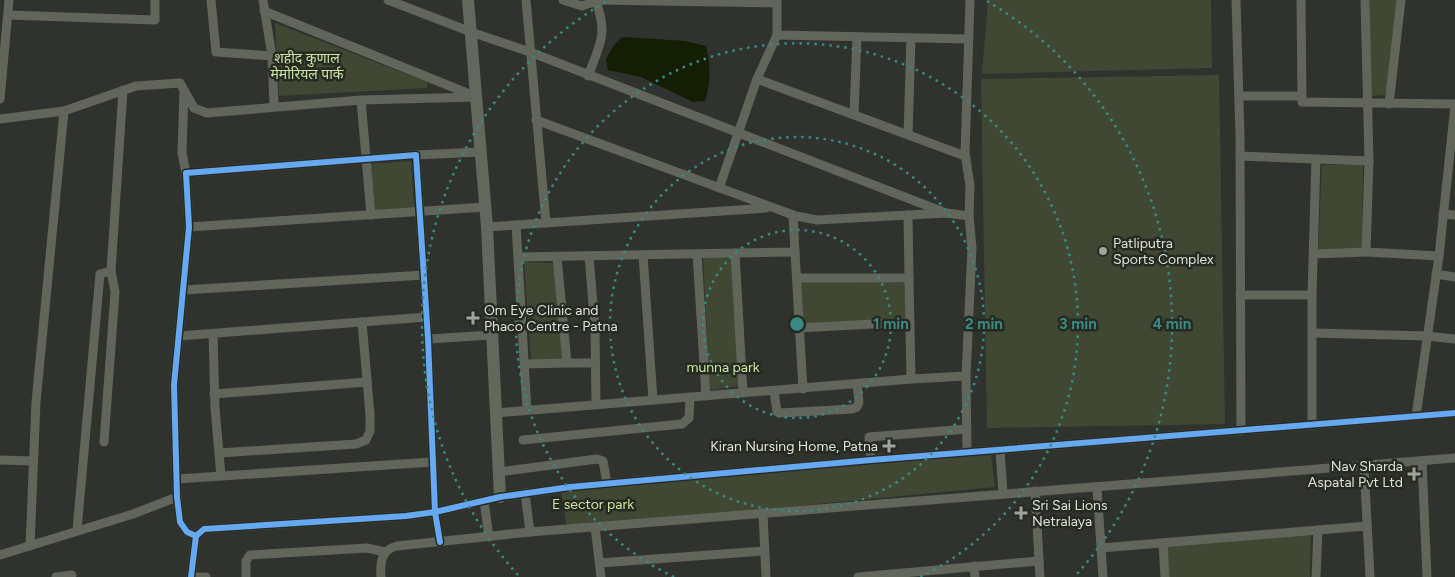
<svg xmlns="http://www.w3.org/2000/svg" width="1455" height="577" viewBox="0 0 1455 577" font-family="Figtree,'Noto Sans Devanagari',sans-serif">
  <rect width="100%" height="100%" fill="#30322d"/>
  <g fill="#404833">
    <polygon points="988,0 1211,0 1212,68 982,74"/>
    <polygon points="1370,0 1397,0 1386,95 1370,96"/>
    <polygon points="275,23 427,82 427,88 279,96"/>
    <polygon points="1219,75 1225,424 987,428 981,79"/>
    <polygon points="411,161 414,208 375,210 371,164"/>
    <polygon points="1322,165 1363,165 1362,249 1318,250"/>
    <polygon points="703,258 732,258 739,386 710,390"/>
    <polygon points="524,262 553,263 564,359 531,359"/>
    <polygon points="801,281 906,283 907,318 803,324"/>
    <polygon points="991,455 995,487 567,528 560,485"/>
    <polygon points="1311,533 1310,577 1168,577 1165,545"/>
  </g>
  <path fill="#141e04" d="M 622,37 L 686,41 L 706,46 C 711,65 711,82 705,101 L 693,102 L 641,77 L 608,70 L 606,59 L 614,45 Z"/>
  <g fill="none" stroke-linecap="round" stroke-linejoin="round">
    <g stroke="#61655a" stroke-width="9">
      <polyline points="211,0 216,52 272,56"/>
      <polyline points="263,0 272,56 274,106"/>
      <polyline points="388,0 471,32 530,52 946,213"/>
      <polyline points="526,0 546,223"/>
      <path d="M 563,0 L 582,6 L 596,1 C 608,35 600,44 588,76"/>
      <polyline points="596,0 777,3"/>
      <polyline points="777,0 777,35 969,39"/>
      <polyline points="1236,0 1240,136 1241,431"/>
      <polyline points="1301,0 1302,102 1455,104"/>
      <polyline points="1365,0 1369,161"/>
      <polyline points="264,11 472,95"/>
      <polyline points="8,15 155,20 155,0"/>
      <polyline points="757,79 965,156"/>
      <polyline points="184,91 182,153 186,173"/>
      <polyline points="1239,96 1302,96"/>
      <polyline points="0,99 9,0"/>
      <polyline points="361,100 371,215"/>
      <polyline points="1389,104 1401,0"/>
      <polyline points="854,114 857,37"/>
      <polyline points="0,119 64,111 136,86 180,83 194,108 207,113 361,100 476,97"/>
      <polyline points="536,120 796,216 817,220 946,213 969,216"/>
      <polyline points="908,135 911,38"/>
      <polyline points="416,155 481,152"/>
      <polyline points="1240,156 1316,159"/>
      <polyline points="719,188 757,79 777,35"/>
      <polyline points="1443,214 1455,215"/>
      <polyline points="908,215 909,278"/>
      <polyline points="516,225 527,410"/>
      <polyline points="189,227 485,207"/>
      <polyline points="487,227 766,208"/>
      <polyline points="795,252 803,389"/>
      <polyline points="1366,252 1439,256"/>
      <polyline points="735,253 743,393"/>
      <polyline points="697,254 706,396"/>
      <polyline points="643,255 653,400"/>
      <polyline points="589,256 595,328 596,404"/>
      <polyline points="519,257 795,252 793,215"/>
      <polyline points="1436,274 1455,277"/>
      <polyline points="797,278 909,278 911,379"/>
      <polyline points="184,290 424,275"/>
      <polyline points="1240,295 1312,295"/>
      <polyline points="798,328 910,322"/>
      <polyline points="1313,333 1427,336 1455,339"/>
      <polyline points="213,334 215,408 221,476"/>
      <polyline points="179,336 427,317"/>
      <polyline points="428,339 492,335"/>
      <polyline points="567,363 594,363"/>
      <polyline points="525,364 567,363 557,257"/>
      <polyline points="774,391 777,412 780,413 852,409 857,407 859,402 857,384"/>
      <polyline points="214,394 367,382"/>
      <polyline points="495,413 911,379 966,376"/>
      <polyline points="1416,416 1439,256 1455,105"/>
      <polyline points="1312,425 1312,295 1316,159 1369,161 1366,252 1315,254"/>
      <polyline points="523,440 682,424 689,418 690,397"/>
      <polyline points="104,442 115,292 111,271"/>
      <polyline points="1000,450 1003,494"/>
      <polyline points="967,452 966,376 972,248 969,216 970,186 965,153 970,0"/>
      <polyline points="219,453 356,444 366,440 370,431 370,415 362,322"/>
      <polyline points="0,460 32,461"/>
      <polyline points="871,460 869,437 967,429"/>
      <polyline points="1422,461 1427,577"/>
      <polyline points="1364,466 1370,577"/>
      <polyline points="498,472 597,459 603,461 607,483"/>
      <polyline points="177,479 432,462"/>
      <polyline points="1097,487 1103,577"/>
      <polyline points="1035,491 1040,577"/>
      <polyline points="525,493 530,532"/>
      <polyline points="484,501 489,537"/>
      <polyline points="763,513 766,577"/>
      <polyline points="595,527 601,577"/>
      <polyline points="77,530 100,274 111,271 123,90"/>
      <polyline points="196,536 187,532 180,522 177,497 174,385 189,227 186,173 416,155 428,339 435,512 440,542"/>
      <polyline points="1163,543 1165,577"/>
      <polyline points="30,546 36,402 64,111"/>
      <polyline points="1101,548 1367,526"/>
      <polyline points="0,555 133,514 177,497"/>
      <polyline points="600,563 764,551"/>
      <polyline points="974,566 975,577"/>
      <polyline points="56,577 72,575"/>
      <polyline points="191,577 196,536 204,529 406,516 435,512 500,497 570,487 871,460 1455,413"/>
      <polyline points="191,577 206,577"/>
      <polyline points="246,577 246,561 250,555 367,548 385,552"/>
      <path d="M 381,577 C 380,562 381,550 397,546 L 530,532 L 1455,458"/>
      <polyline points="858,577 1039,561"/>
      <polyline points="1316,577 1318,530"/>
    </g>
    <polyline stroke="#62685b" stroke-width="12" points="468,0 487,227 500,497"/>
    <defs>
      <g id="cycleway">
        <polyline points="196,536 187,532 180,522 177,497 174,385 189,227 186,173 416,155 428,339 435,512 440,542"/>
        <polyline points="191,577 196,536 204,529 406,516 435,512 500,497 570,487 871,460 1455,413"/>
      </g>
    </defs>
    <use href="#cycleway" stroke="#262a21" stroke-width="9"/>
    <use href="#cycleway" stroke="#66a8f1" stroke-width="6"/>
  </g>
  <g fill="none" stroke="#388b84" stroke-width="2.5" stroke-dasharray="2.5 5">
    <circle cx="797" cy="324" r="94"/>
    <circle cx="797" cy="324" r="187"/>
    <path d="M674 577A281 281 0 1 1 920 577"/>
    <path d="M518 575A375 375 0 0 1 607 1M987 1A375 375 0 0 1 1076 575"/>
  </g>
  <g fill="#a1a49e" stroke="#262a21" stroke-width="2">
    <circle cx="1103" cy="251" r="5"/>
    <path d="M470.5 310.5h5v5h5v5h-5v5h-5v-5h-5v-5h5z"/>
    <path d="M886.5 438.5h5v5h5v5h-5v5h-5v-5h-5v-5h5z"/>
    <path d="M1411.5 466.5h5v5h5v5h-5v5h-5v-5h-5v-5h5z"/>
    <path d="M1018.5 505.5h5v5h5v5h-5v5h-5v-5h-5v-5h5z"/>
  </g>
  <g text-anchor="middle" stroke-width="5" stroke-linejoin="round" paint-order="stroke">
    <g font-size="14" fill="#cae5a5" stroke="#262a21">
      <text x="307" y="63">शहीद कुणाल<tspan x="307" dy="16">मेमोरियल पार्क</tspan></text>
      <text x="723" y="372">munna park</text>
      <text x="593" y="509">E sector park</text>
    </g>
    <g font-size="14" fill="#dee1db" stroke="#262a21" text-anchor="start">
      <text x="1113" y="248">Patliputra<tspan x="1113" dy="16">Sports Complex</tspan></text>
      <text x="484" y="315">Om Eye Clinic and<tspan x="484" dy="16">Phaco Centre - Patna</tspan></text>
      <text x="878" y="451" text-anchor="end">Kiran Nursing Home, Patna</text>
      <text x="1403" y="471" text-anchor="end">Nav Sharda<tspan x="1403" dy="16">Aspatal Pvt Ltd</tspan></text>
      <text x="1032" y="510">Sri Sai Lions<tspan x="1032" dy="16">Netralaya</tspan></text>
    </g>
  </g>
  <circle cx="797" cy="324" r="8" fill="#388b84" stroke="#262a21" stroke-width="2.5"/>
  <g font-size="15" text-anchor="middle" font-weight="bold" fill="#388b84" stroke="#262a21" stroke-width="5" stroke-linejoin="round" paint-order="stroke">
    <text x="891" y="329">1 min</text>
    <text x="984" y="329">2 min</text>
    <text x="1078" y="329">3 min</text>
    <text x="1172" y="329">4 min</text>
  </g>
</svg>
